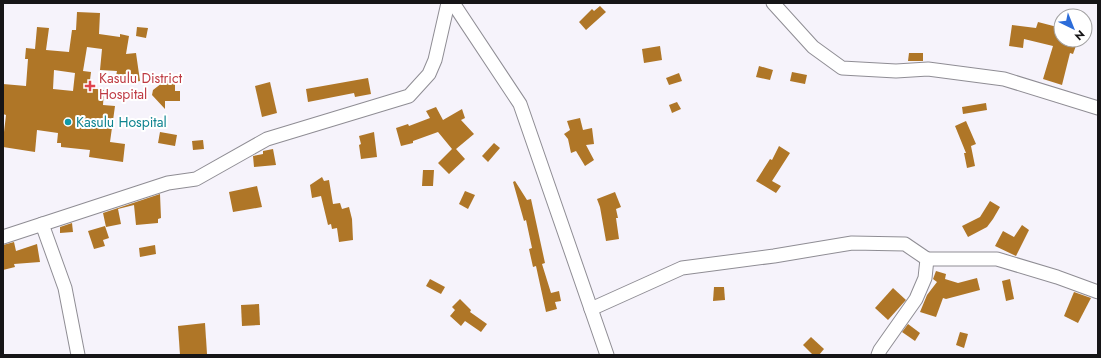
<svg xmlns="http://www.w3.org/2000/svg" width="1101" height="358" viewBox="0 0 1101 358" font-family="Jost,sans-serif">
  <rect width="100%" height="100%" fill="#f6f3fb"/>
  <g fill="#af7627" fill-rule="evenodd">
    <polygon points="600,6 606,12 586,30 579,22 592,9 594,11"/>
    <path d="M 77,12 L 100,13 L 99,34 L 120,37 L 120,34 L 129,36 L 126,54 L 136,53 L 140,81 L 128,83 L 127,78 L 116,76 L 117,71 L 100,70 L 102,49 L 87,47 L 83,71 L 91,72 L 89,88 L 104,90 L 103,105 L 115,106 L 110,142 L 125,144 L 123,162 L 89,157 L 90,150 L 61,147 L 61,143 L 57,143 L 58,133 L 37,130 L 35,152 L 3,147 L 3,132 L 4,132 L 6,115 L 3,114 L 3,84 L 26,86 L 28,59 L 25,59 L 26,48 L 35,49 L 37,27 L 49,28 L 46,50 L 69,52 L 72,30 L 76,30 ZM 54,70 L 75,73 L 73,91 L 53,89 Z"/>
    <polygon points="1038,22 1061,28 1061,40 1078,40 1073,54 1070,53 1062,85 1043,79 1053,46 1024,39 1023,48 1009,46 1012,25 1036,28"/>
    <polygon points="137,27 148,28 146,38 136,36"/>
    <polygon points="660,46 662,60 644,63 642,49"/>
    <polygon points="909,53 923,53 923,61 908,61"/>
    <polygon points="759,66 773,70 770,80 756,77"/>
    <polygon points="792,72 807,75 805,84 790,81"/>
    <polygon points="679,73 682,81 669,85 666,78"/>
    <polygon points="368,78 371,94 355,97 354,93 308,102 306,89"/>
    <polygon points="166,80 175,82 175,91 180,91 180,101 165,101 165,109 152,95 153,90"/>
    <polygon points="270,82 277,113 262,117 255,86"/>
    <polygon points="677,102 681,109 672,113 669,105"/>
    <polygon points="986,103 987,110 963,114 962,107"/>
    <polygon points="436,107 443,120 462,109 465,118 461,120 474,134 456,149 465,159 449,174 438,163 452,149 438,132 413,141 413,143 401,146 396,128 408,124 409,126 430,118 426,111"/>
    <polygon points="580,118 583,130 592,128 594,144 586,145 594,160 585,166 576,151 571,153 568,139 564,134 570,130 567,121"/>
    <polygon points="966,121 976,144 971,146 975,166 967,168 964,153 966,153 955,126"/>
    <polygon points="160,132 177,135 175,146 158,143"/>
    <polygon points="374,132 377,157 361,159 359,145 361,144 359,136"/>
    <polygon points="203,140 204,149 193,150 192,141"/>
    <polygon points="494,143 500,148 488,162 482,156"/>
    <polygon points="779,146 790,153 772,181 781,186 776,193 756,181 770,159 772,160"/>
    <polygon points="273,149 276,165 254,167 253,156 263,154 263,151"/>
    <polygon points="423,170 434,170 433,186 422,186"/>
    <polygon points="322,177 324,181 329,180 333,204 340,203 342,209 349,207 352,219 353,240 339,242 337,228 332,229 331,224 328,225 321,196 312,198 310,185"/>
    <polygon points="515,181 527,200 531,199 545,263 542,264 551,293 559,291 561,301 555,302 557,309 546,312 536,266 533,267 529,249 532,248 526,220 524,221 513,182"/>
    <polygon points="257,186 262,207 233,212 229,192"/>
    <polygon points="465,191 475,195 468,209 459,204"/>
    <polygon points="615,192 621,207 616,209 618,218 616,218 619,239 606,241 600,207 597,199"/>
    <polygon points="160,194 161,218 158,219 158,223 136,225 134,205 118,209 121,224 106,227 103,213"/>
    <polygon points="990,201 1000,207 993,219 987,227 968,237 962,226 980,217"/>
    <polygon points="72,223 73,232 60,233 60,227"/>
    <polygon points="1022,225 1029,230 1016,256 995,246 1003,231 1014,237"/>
    <polygon points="105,226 109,238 103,240 105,246 94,249 88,231"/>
    <polygon points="14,242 16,251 37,244 40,262 14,264 15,267 3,270 3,245"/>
    <polygon points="155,245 156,254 140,257 139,248"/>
    <polygon points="936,271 946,274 945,279 958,283 977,278 980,290 946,299 943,298 936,317 920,312 927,295 937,282 933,279"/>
    <polygon points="430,279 445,287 441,294 426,286"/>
    <polygon points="1010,279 1014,299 1006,301 1002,281"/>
    <polygon points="714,287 724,287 725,300 713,301"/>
    <polygon points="893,288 906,300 888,320 875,308"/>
    <polygon points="1074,292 1091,298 1078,323 1064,316"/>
    <polygon points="460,299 471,310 470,312 487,324 481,332 465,321 461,326 450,316 455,310 452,307"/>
    <polygon points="259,304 260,325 242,326 241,305"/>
    <polygon points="205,323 207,354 180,355 178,326"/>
    <polygon points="908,324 920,333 915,341 902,332"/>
    <polygon points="960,332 968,334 964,348 956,345"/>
    <polygon points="811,337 824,349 819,355 813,355 803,345"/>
  </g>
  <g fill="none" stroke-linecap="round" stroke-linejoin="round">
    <defs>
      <g id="minor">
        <polyline points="453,3 520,104 607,355"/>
        <polyline points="773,3 813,47 842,68 896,71 928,69 1004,79 1098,108"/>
        <polyline points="42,224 65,288 78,355"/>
        <polyline points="3,237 168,183 196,179 267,139 409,96 429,74 435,60 448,3"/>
        <polyline points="927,259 997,259 1057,277 1098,292"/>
        <polyline points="591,309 682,268 774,256 852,243 905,244 927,259 925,278 916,299 880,350 878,355"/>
      </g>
    </defs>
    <use href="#minor" stroke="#8f8d94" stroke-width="15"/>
    <use href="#minor" stroke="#fff" stroke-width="13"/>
  </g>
  <path fill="#e0444e" stroke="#fff" stroke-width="1.5" d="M88 80h4v4h4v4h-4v4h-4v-4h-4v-4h4z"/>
  <circle fill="#0f9aa8" stroke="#fff" stroke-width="1.5" cx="68" cy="122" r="4"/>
  <g text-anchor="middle" stroke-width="4" stroke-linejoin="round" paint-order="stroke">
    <g font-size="14" fill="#be3a42" stroke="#fff" text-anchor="start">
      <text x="99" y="83">Kasulu District<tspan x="99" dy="16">Hospital</tspan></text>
    </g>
    <g font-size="14" fill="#0d838f" stroke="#fff" text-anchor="start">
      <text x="76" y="127">Kasulu Hospital</text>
    </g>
  </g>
  <rect width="1101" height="358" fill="none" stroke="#161517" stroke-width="8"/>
  <g transform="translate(1073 28) rotate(137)"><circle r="19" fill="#ffffff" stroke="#a2a1a2"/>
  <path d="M0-3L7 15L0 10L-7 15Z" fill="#2c6cd9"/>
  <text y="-6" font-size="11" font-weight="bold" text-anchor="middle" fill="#161517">N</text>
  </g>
</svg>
